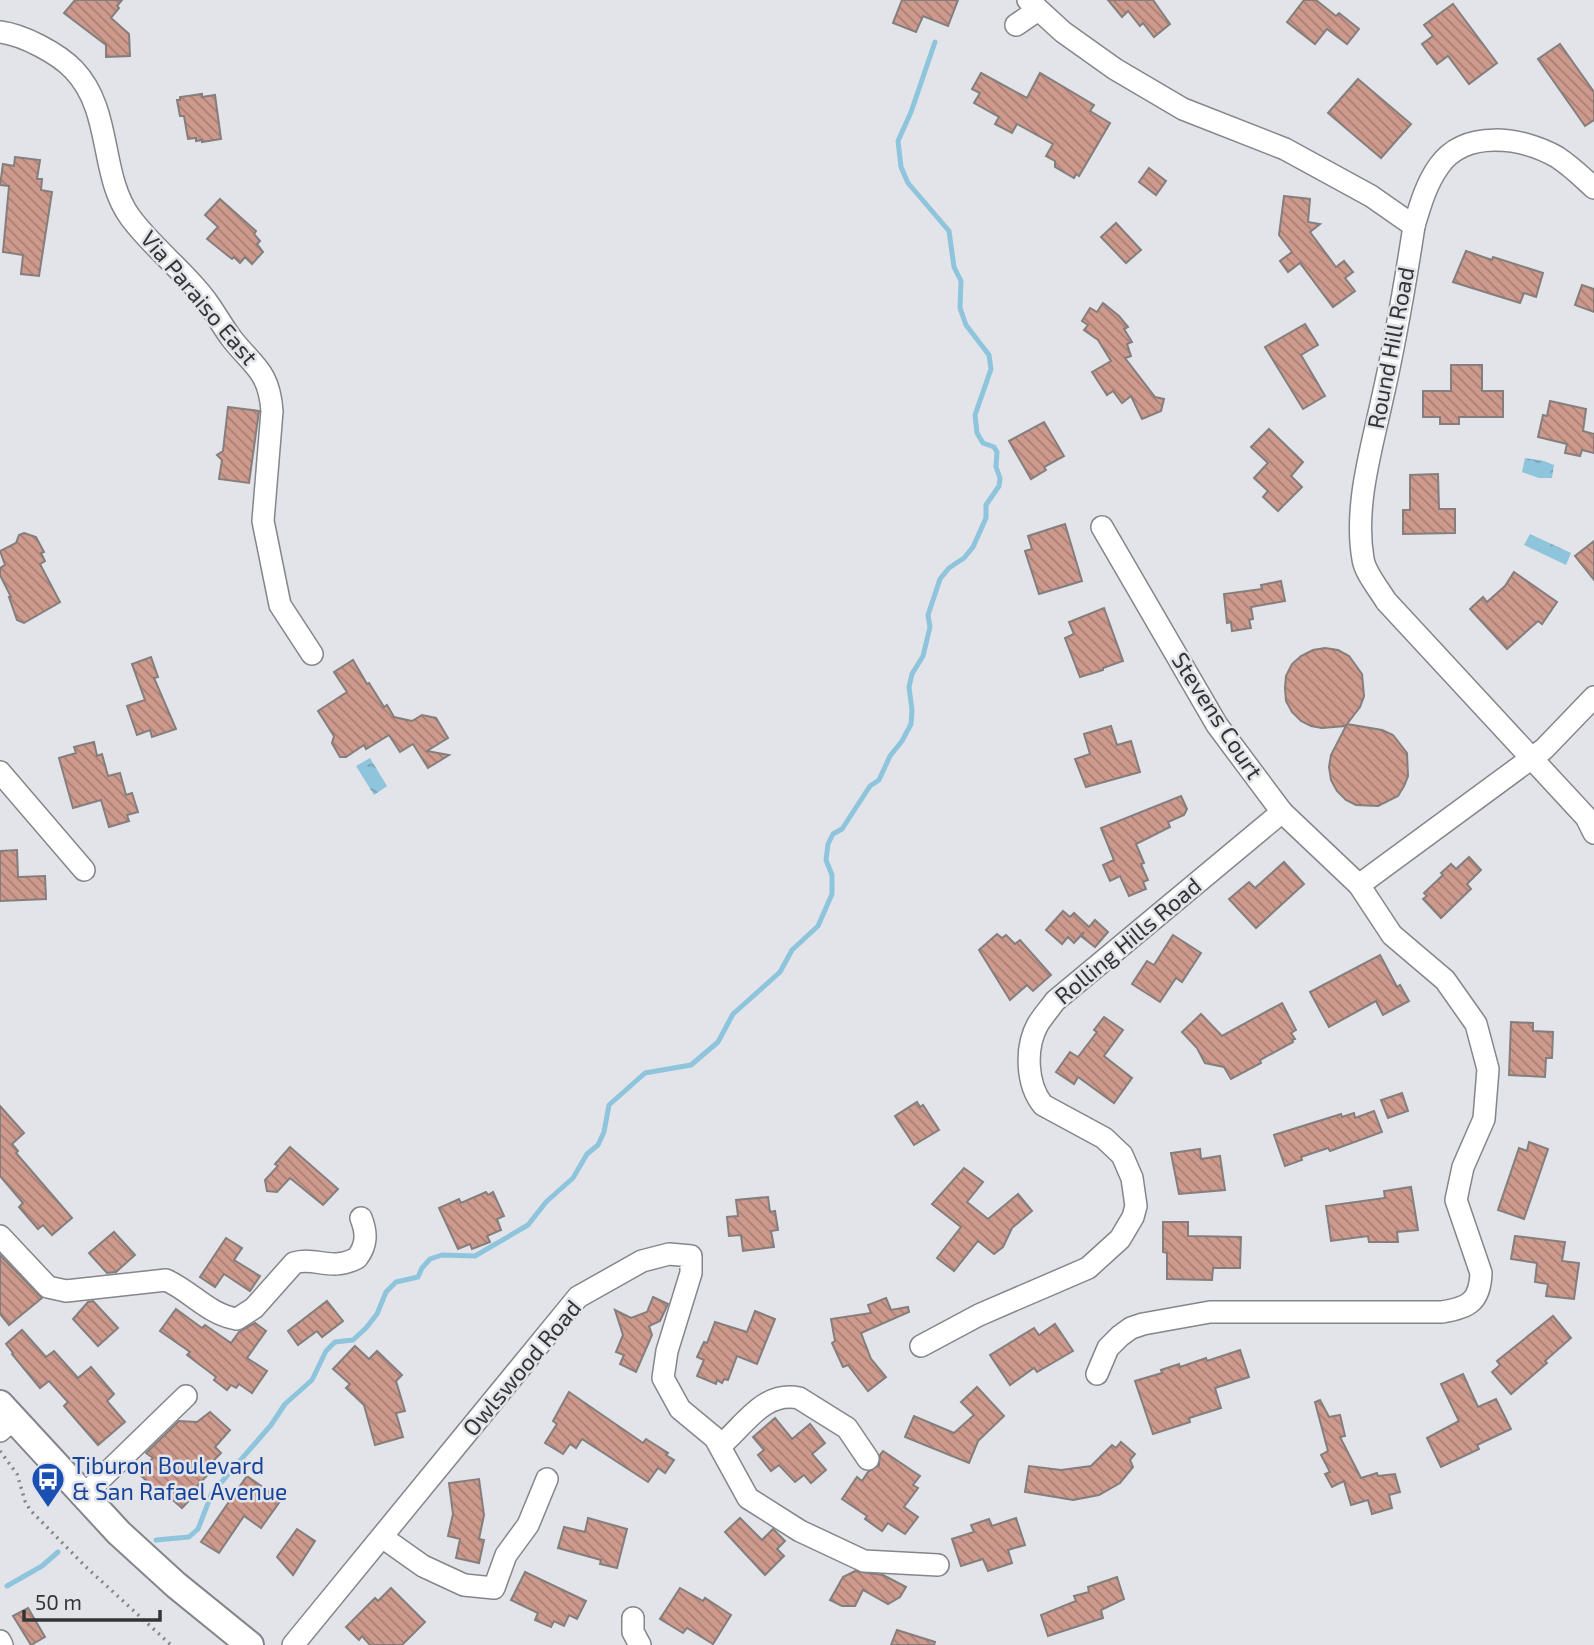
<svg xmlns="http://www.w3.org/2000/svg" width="1594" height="1645" viewBox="0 0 1594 1645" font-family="'Exo 2',sans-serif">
  <defs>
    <pattern id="water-ripples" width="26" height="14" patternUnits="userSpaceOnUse" patternTransform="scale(1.75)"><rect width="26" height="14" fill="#8fc5dc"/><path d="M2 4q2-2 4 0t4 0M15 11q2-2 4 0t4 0" fill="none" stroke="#75a1b3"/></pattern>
    <pattern id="building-back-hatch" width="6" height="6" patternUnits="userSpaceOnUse" patternTransform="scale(1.75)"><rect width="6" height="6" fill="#ce9a8d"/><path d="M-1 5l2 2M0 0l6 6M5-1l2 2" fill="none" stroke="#a87e74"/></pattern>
  </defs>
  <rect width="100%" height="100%" fill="#e2e4e9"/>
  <g fill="url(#water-ripples)">
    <polygon points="1525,458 1544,461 1554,465 1552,478 1539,478 1522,472"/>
    <polygon points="1530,534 1571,553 1566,565 1524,545"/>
    <polygon points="370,758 387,786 374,795 356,766"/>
  </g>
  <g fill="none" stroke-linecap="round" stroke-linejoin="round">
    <g stroke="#8fc5dc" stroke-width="5">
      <polyline points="156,1540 189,1537 198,1529 212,1493 271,1425 285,1404 312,1380 326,1351 335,1342 353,1340 366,1328 377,1314 386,1292 396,1282 418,1277 422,1268 430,1259 442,1255 475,1256 528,1225 546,1202 573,1178 587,1154 598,1145 604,1132 609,1105 645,1073 691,1065 718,1042 733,1014 780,972 792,950 818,926 832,894 832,875 826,860 828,844 833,834 842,829 870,786 879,780 890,756 902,741 911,724 912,710 909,687 912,674 923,656 930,627 928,615 940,579 949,568 964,558 973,547 986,518 986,505 999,486 1000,478 996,467 997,452 994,447 983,443 977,433 975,415 991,369 989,355 966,325 960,308 961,281 954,267 949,231 908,183 901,167 898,141 911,112 935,42"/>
      <polyline points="7,1586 42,1566 58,1552"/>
    </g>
  </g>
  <g fill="url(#building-back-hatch)" stroke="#847e7d" stroke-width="2">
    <polygon points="75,0 122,0 117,6 119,8 111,18 129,34 130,56 106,57 106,45 64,13"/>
    <polygon points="902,0 958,0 948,26 923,16 916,32 893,23"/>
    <polygon points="1108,0 1153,0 1170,24 1154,37 1143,23 1140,26 1128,11 1122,17"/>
    <polygon points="1304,0 1316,0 1336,16 1339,13 1359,29 1347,44 1327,29 1315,44 1287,22"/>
    <polygon points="1453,4 1497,63 1469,84 1448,56 1437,64 1422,44 1433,36 1424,25"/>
    <polygon points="1560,44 1594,92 1594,120 1585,126 1538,59"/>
    <polygon points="981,73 1027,98 1040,73 1094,105 1090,111 1110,123 1079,176 1076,174 1074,178 1055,167 1055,161 1046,156 1053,144 1017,124 1012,133 995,124 999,117 974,103 980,93 972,89"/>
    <polygon points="1358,79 1411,124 1381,158 1328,113"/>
    <polygon points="202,94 202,97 215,95 221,139 202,142 202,140 196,141 196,138 188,139 184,116 180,116 177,100 180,100 180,97"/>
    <polygon points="15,157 40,160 37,179 42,179 41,190 52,192 39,276 21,274 23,255 3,252 9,186 0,185 3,164 14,166"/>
    <polygon points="1149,168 1166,181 1156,195 1139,182"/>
    <polygon points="1284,196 1310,199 1308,222 1320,224 1310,232 1336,267 1344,261 1353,272 1345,278 1355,291 1333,307 1300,263 1288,272 1280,261 1292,252 1279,235"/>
    <polygon points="220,199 256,231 254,234 260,241 257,244 263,252 252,264 245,257 240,263 234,257 232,259 207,239 218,227 205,215"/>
    <polygon points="1116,223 1141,250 1126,263 1101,237"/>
    <polygon points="1466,251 1492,260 1493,257 1543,273 1536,297 1524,293 1520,303 1453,282"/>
    <polygon points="1582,285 1594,289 1594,312 1575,305"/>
    <polygon points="1103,303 1119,316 1128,327 1124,329 1132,342 1127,344 1131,356 1125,358 1155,397 1164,399 1161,411 1142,419 1131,396 1122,403 1113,391 1107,395 1092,372 1111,361 1098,340 1084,330 1088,325 1082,321 1090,308 1097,312"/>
    <polygon points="1305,324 1318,345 1301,355 1325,396 1303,409 1265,347"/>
    <polygon points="1451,365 1482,365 1482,391 1503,391 1503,417 1459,417 1459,424 1440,424 1440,417 1423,417 1423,391 1451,391"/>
    <polygon points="1550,401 1586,409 1583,431 1594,434 1594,453 1582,450 1580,456 1565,453 1567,444 1538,437 1543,415 1547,416"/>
    <polygon points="228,407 259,411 249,483 219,479 222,460 217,455 223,451"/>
    <polygon points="1044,422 1064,456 1044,467 1046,470 1031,479 1009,441"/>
    <polygon points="1269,429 1303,462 1291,476 1302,487 1278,511 1263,497 1268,491 1254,478 1268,463 1251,447"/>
    <polygon points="1438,474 1439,509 1455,509 1455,533 1403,534 1403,510 1410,510 1410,475"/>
    <polygon points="1065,524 1082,581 1039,594 1025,551 1032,549 1028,536"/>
    <polygon points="24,533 36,537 44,552 41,553 45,561 40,564 60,602 24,623 17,620 9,597 11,597 0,575 0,568 5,565 0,551 16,543 19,535"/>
    <polygon points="1594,541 1594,580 1575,556"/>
    <polygon points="1514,572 1557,602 1542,624 1538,621 1507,649 1470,609 1483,597 1487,602 1505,586"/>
    <polygon points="1281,581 1285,601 1251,607 1253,619 1249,620 1251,628 1232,631 1231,622 1227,623 1224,594 1262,589 1261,585"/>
    <polygon points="1104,608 1123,661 1103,668 1103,670 1080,677 1065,638 1074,634 1069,622"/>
    <polygon points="1325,648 1338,650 1349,656 1362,674 1364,696 1360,707 1347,724 1382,730 1393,735 1407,753 1408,776 1404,786 1398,796 1378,806 1356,805 1346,800 1337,791 1331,780 1329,767 1331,755 1346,726 1322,728 1311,726 1301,721 1292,712 1286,701 1285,688 1286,676 1292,664 1301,656 1313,650"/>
    <polygon points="151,657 158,677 154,678 176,729 152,737 150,730 137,735 127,706 145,700 132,664"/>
    <polygon points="353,660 367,684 369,683 384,707 387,705 394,717 412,721 422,715 436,718 448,738 427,751 449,755 428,768 413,744 400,752 389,735 366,749 364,745 346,757 340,757 332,743 334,736 318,711 347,692 334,672"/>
    <polygon points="1111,726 1117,745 1131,741 1140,772 1086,787 1075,759 1090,754 1084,734"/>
    <polygon points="94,742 97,756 102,754 108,776 120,773 126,795 132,793 138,812 127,815 129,821 109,827 101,800 73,808 59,758 76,753 74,747"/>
    <polygon points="1181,796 1187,809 1184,815 1168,822 1170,827 1136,844 1144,863 1141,864 1148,880 1143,882 1146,889 1129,896 1120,876 1110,881 1103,865 1114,860 1101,828"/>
    <polygon points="17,850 18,877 45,876 46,899 0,901 0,851"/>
    <polygon points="1469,857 1481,870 1467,884 1471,889 1441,918 1423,899 1427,896 1424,893 1443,875 1441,873 1451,864 1456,869"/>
    <polygon points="1284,862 1304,884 1256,928 1229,899 1249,882 1255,888"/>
    <polygon points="1063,911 1070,917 1074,913 1089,927 1095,920 1108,932 1095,947 1081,936 1084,932 1074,943 1068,937 1062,944 1046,930"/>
    <polygon points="997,934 1002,938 1006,935 1015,944 1020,940 1051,975 1033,991 1027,985 1010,1000 979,950"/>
    <polygon points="1173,935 1201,953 1182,982 1176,978 1160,1002 1132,984 1147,961 1154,965"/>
    <polygon points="1380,955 1397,987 1400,985 1409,1001 1383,1015 1376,1001 1329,1027 1310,992"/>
    <polygon points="1282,1003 1296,1030 1291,1033 1295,1039 1292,1040 1293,1042 1260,1060 1261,1063 1231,1079 1224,1067 1205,1063 1197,1048 1182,1032 1201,1014 1222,1036"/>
    <polygon points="1104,1017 1123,1030 1104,1056 1132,1078 1114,1103 1078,1077 1074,1084 1056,1072 1070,1052 1078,1057 1097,1032 1094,1030"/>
    <polygon points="1511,1022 1533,1023 1533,1031 1553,1032 1552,1058 1546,1058 1545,1077 1509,1075"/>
    <polygon points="1402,1093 1408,1111 1388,1118 1381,1100"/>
    <polygon points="917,1102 920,1107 923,1105 939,1130 914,1145 895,1116"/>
    <polygon points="0,1106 24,1133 12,1144 18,1151 16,1153 72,1218 52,1235 43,1225 38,1229 19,1207 23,1203 0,1176"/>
    <polygon points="1374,1111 1382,1132 1330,1151 1328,1148 1301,1157 1302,1160 1285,1166 1274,1135 1341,1114 1342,1117 1354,1113 1355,1118"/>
    <polygon points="1529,1142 1548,1149 1524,1219 1498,1210 1519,1148 1527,1151"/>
    <polygon points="290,1147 338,1189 323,1205 290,1178 277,1192 267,1191 265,1180 278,1166 275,1164"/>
    <polygon points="1200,1149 1201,1159 1220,1156 1225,1190 1179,1194 1171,1153"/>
    <polygon points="964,1168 983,1182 967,1202 988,1219 1018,1194 1032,1211 1012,1228 1003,1247 994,1254 978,1241 954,1271 937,1258 961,1227 932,1204"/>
    <polygon points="1411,1187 1418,1230 1397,1232 1398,1242 1369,1242 1368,1236 1331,1241 1326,1206 1385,1198 1384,1191"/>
    <polygon points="486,1192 488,1195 493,1192 504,1216 497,1219 501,1230 487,1236 490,1242 472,1249 470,1244 458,1249 439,1208 459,1199 461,1203"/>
    <polygon points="768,1197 770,1212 775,1211 778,1230 771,1231 774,1247 743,1251 741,1235 729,1236 727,1217 738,1216 736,1200"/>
    <polygon points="1163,1222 1188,1222 1188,1236 1241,1237 1240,1268 1213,1268 1212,1280 1167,1279 1167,1253 1163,1252"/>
    <polygon points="114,1232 135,1255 116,1272 107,1273 89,1253"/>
    <polygon points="1515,1236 1565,1242 1562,1261 1579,1263 1574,1299 1546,1296 1548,1284 1535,1282 1537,1263 1511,1259"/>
    <polygon points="226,1238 242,1248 234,1260 260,1276 250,1291 224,1274 215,1287 200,1277"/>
    <polygon points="0,1255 42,1298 9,1325 0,1314"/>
    <polygon points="653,1297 668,1304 660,1321 649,1326 652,1335 636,1372 620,1364 624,1355 616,1352 623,1335 615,1310 631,1318 647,1312"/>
    <polygon points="886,1298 891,1310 908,1307 909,1312 861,1333 871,1359 886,1377 868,1391 848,1365 843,1367 832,1343 835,1341 831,1319 871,1313 868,1305"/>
    <polygon points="93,1301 118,1328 98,1346 73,1319 88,1302"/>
    <polygon points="327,1301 343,1321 322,1337 317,1331 298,1345 288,1331"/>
    <polygon points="176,1309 202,1328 205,1325 231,1343 239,1332 255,1323 266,1331 247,1358 267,1371 252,1393 239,1384 236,1388 231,1385 227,1390 214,1380 216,1377 187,1355 190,1352 160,1331"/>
    <polygon points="755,1311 775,1319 757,1364 737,1356 728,1380 724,1379 722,1383 717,1380 716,1384 697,1376 704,1360 697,1357 704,1342 707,1343 715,1322 747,1332"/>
    <polygon points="1553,1316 1571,1338 1545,1361 1547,1363 1511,1394 1492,1372 1500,1365 1497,1361"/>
    <polygon points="1055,1324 1073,1351 1037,1372 1034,1368 1010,1385 990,1355 1034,1328 1039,1335"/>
    <polygon points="22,1330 46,1357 54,1351 78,1378 91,1367 114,1394 107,1401 125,1422 98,1445 64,1406 68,1402 49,1381 40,1388 12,1354 13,1353 6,1344"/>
    <polygon points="355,1346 369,1359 377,1351 402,1375 396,1381 405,1411 396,1413 403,1437 375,1445 364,1405 346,1388 350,1384 333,1369"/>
    <polygon points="1240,1350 1249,1377 1215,1388 1221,1408 1189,1418 1190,1422 1153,1434 1135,1381 1162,1373 1161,1370 1179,1364 1180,1367 1206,1358 1207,1361"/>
    <polygon points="1463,1374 1478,1407 1496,1399 1511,1429 1477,1445 1479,1449 1441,1467 1427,1438 1459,1421 1441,1384"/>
    <polygon points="977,1387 1004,1416 978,1441 969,1463 905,1437 914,1416 954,1433 974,1415 961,1402"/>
    <polygon points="569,1392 643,1443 646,1439 668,1453 666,1455 674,1460 665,1473 658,1468 648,1482 582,1439 576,1448 570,1444 563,1454 545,1443 557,1424 553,1421"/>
    <polygon points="1320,1400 1329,1417 1340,1415 1345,1436 1340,1437 1361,1478 1377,1473 1378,1476 1395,1474 1400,1492 1389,1495 1392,1508 1372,1514 1368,1500 1351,1505 1344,1481 1332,1487 1325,1474 1330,1472 1321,1455 1328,1451 1315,1402"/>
    <polygon points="210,1412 230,1430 215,1447 221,1453 213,1461 217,1465 197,1486 200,1489 182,1508 166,1494 164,1497 138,1473 153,1458 146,1453 179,1421 197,1422"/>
    <polygon points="775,1418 792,1439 810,1424 825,1443 812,1454 826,1470 811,1483 804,1475 795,1482 779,1465 771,1471 758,1455 764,1450 753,1437"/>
    <polygon points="1121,1442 1135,1454 1130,1460 1133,1467 1120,1483 1099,1495 1073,1500 1025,1492 1029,1466 1061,1470 1091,1466 1112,1445 1116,1448"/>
    <polygon points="883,1451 920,1476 913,1485 918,1488 904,1507 918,1517 905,1534 888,1523 882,1531 865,1519 867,1516 842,1499 857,1477 862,1481 868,1472 879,1465 880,1455"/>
    <polygon points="247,1476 281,1500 261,1528 244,1516 219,1553 201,1542"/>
    <polygon points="479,1479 484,1515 479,1539 484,1540 479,1563 456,1558 460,1539 448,1536 453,1514 449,1483"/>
    <polygon points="588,1518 627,1529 617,1568 600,1564 601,1560 558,1548 564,1527 585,1532"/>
    <polygon points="740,1518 762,1540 773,1529 785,1541 777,1549 784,1556 765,1575 725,1532"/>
    <polygon points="1016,1518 1025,1545 1008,1550 1012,1563 988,1571 983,1559 961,1566 952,1539 974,1532 971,1525 989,1519 992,1526"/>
    <polygon points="297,1529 315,1541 293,1575 277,1557"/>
    <polygon points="855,1571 883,1575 906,1587 900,1597 888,1604 863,1590 855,1606 842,1606 830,1600 843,1577"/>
    <polygon points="525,1572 586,1601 577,1619 569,1615 564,1626 554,1621 551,1627 535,1620 538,1613 511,1600"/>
    <polygon points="1117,1577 1124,1599 1101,1610 1103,1618 1048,1636 1041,1615 1076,1601 1074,1596 1089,1592 1088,1587"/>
    <polygon points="391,1588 425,1622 402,1645 370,1645 362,1636 359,1640 346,1627 375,1598 378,1601"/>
    <polygon points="680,1588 703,1601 705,1598 731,1615 713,1644 687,1628 683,1633 660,1619"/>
    <polygon points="28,1608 45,1637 31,1645 13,1616"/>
    <polygon points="897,1630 935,1642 934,1645 891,1645"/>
  </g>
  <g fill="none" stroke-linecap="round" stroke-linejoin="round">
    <defs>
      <g id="minor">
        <path d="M 1028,0 L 1063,32 L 1115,69 L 1183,109 L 1285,149 L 1371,196 L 1414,226 C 1405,285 1395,343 1382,400 C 1371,451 1354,507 1363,559 C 1365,573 1379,589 1386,601 L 1586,817 L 1594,833"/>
        <polyline points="1016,25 1038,10"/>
        <path d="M 0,32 C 23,35 58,53 74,70 C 113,111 99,174 130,217 C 152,247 183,270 205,299 C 215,312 222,326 232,339 C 254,367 269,371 272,411 L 263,521 L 280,605 L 312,654"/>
        <path d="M 1414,226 C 1420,206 1426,184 1439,166 C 1465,129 1522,137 1557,157 C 1571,166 1582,177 1594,188"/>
        <polyline points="0,772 84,870"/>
        <polyline points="1359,885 1544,749 1594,697"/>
        <path d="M 0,1236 L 48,1287 L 66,1291 L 166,1280 C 191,1291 209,1315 237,1319 L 254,1308 L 294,1263 C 314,1256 331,1272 357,1258 C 367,1245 367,1233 361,1218"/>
        <path d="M 921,1346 L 979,1315 L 1088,1268 L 1120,1239 L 1133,1217 L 1136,1206 L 1132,1178 L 1122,1155 L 1104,1138 L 1043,1105 C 1026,1084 1025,1047 1038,1024 C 1043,1016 1050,1008 1055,1001 L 1282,812"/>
        <path d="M 1097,1374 L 1108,1348 L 1120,1336 L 1131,1328 L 1143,1324 L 1210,1312 L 1442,1312 C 1468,1308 1480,1302 1481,1273 L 1456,1200 L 1463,1167 L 1484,1119 L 1488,1069 L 1476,1024 L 1445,980 L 1392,935 L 1359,885 L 1282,812 L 1217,725 L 1102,527"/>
        <polyline points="0,1431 13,1419"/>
        <path d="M 720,1446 C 745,1425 763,1391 799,1398 L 847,1428 L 868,1459"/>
        <polyline points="83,1496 186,1396"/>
        <polyline points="382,1537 423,1566 464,1585 494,1588 506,1555 528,1525 547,1479"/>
        <polyline points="633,1618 633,1632 640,1645"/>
        <polyline points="0,1641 2,1645"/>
        <polyline points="293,1645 578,1297 642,1261 669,1254 691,1256 691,1273 667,1351 663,1378 680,1409 715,1438 748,1498 800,1531 864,1561 938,1565"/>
      </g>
      <polyline id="major" points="0,1404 119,1533 176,1585 250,1645"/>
    </defs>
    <use href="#minor" stroke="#84868b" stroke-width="24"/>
    <use href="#major" stroke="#84868b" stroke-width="30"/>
    <polyline stroke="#828487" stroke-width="3.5" stroke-dasharray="2 5" stroke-linecap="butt" points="0,1451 17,1474 25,1501 30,1510 86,1567 171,1645"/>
    <use href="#minor" stroke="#fff" stroke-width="21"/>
    <use href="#major" stroke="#fff" stroke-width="26"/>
  </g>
  <defs>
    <symbol id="bus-pin" viewBox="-11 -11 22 30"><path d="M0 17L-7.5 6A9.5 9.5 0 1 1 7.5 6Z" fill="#1a4fb4" stroke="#e2e4e9"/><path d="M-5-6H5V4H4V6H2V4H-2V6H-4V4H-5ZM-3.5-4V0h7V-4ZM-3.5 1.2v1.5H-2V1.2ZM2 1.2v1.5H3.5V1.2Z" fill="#fff"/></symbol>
  </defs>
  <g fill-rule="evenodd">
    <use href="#bus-pin" x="29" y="1460" width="38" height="52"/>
  </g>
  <g text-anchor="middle" stroke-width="5" stroke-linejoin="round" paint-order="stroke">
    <g font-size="23" fill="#333435" stroke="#e2e4e9">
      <text transform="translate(199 298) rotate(50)" y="8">Via Paraiso East</text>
      <text transform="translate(1391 348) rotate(-79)" y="8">Round Hill Road</text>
      <text transform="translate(1217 716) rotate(57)" y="8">Stevens Court</text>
      <text transform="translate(1128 941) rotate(-40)" y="8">Rolling Hills Road</text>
      <text transform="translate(522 1368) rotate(-50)" y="8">Owlswood Road</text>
    </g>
    <g font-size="23" fill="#164399" stroke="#e2e4e9" text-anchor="start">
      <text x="72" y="1474">Tiburon Boulevard<tspan x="72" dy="26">&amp; San Rafael Avenue</tspan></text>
    </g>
  </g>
  <path d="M24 1610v10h136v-10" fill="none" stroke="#333435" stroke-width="3.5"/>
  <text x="35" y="1610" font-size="21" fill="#333435" stroke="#e2e4e9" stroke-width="5" paint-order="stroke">50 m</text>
</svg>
